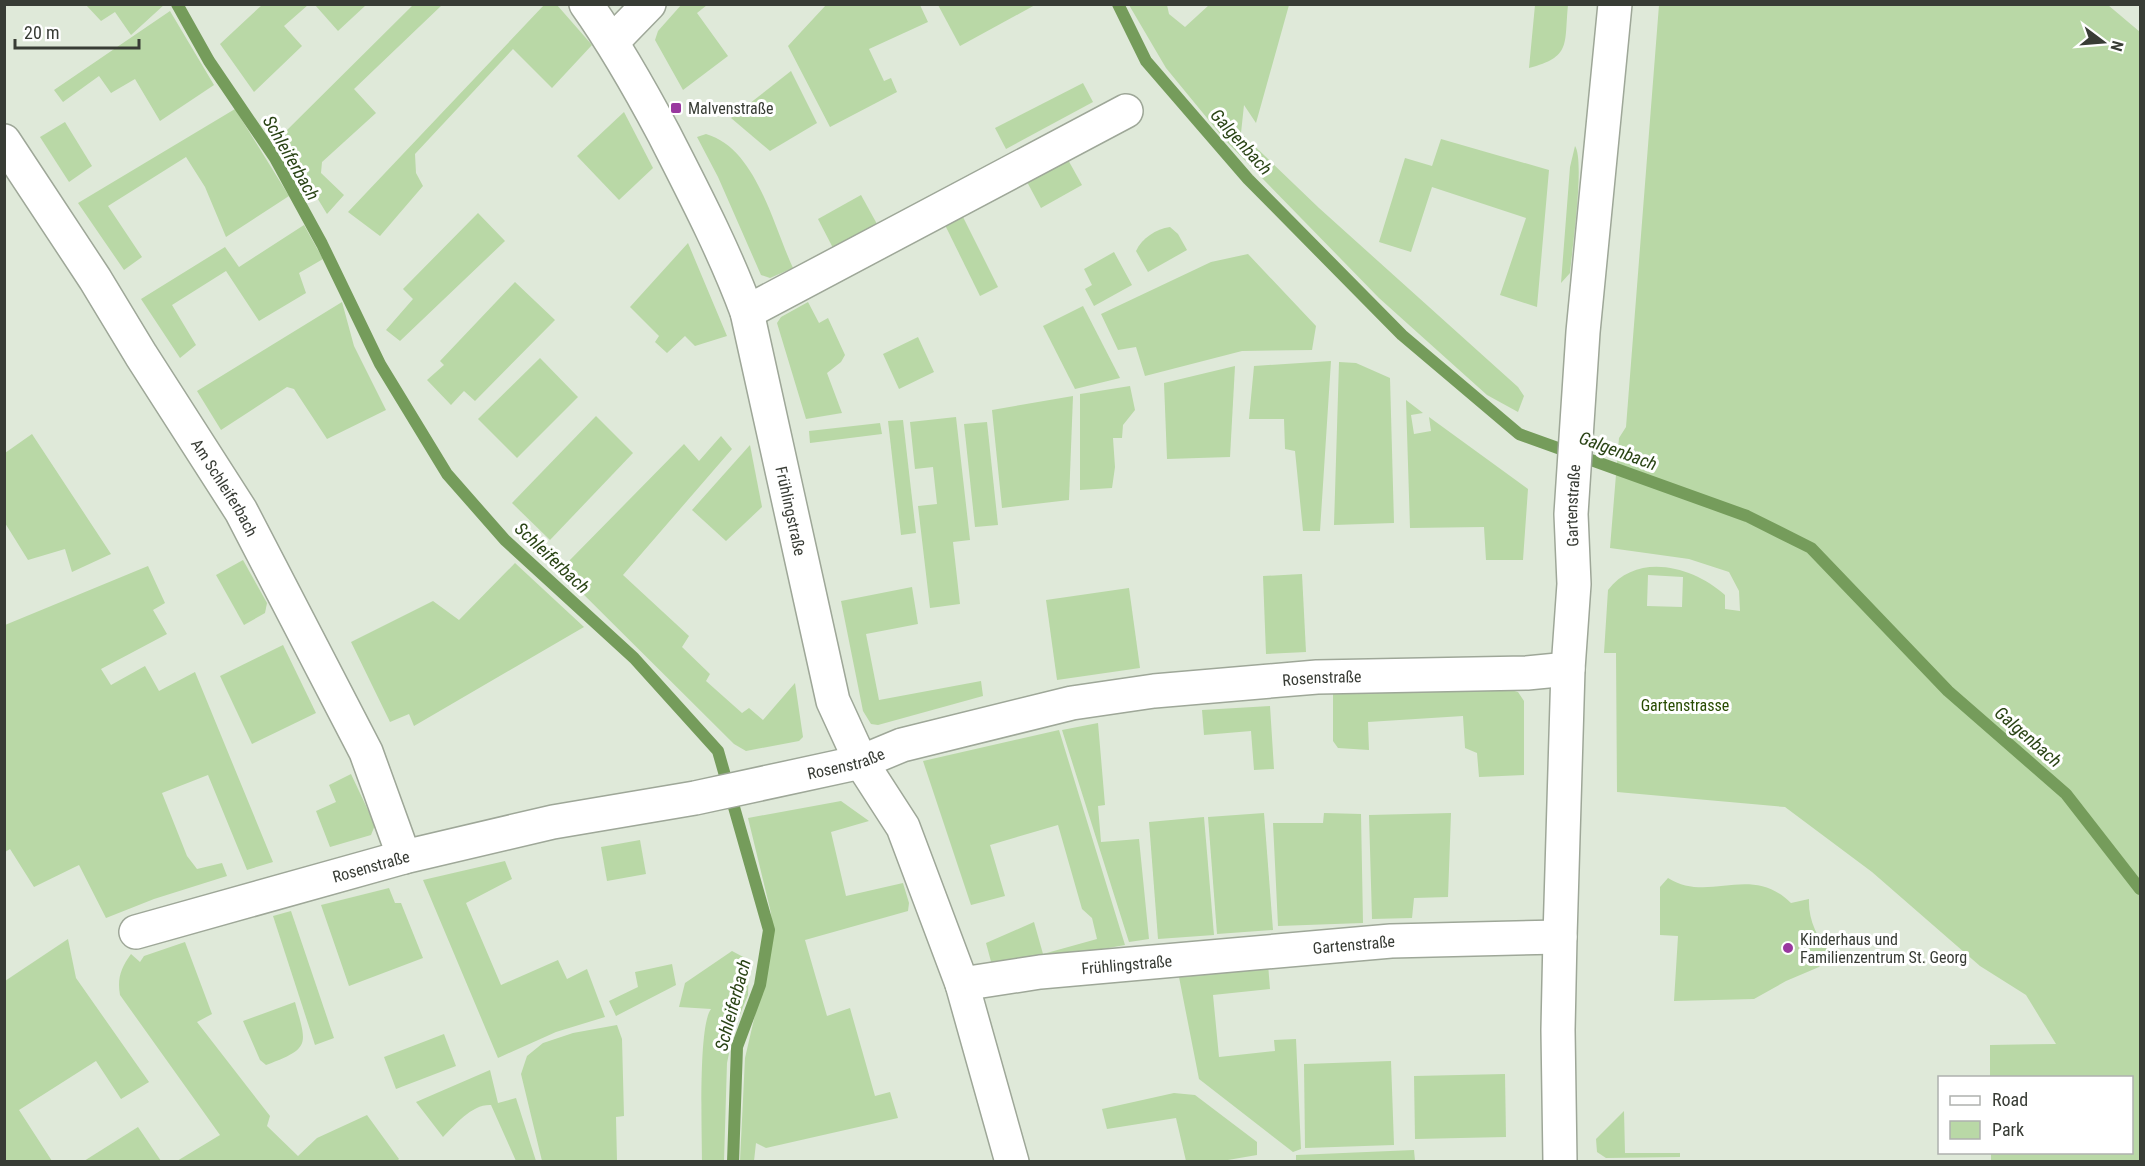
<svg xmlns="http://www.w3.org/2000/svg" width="2145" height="1166" viewBox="0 0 2145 1166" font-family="'Roboto Condensed',sans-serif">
  <rect width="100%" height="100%" fill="#dfe9d9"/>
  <g fill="#b9d8a6" fill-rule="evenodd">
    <polygon points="165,4 131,35 115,12 101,21 86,5"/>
    <polygon points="263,4 308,5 284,26 302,46 254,92 220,44"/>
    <polygon points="682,4 707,5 697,13 728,56 683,90 655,40 658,31"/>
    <polygon points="315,5 366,5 338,31"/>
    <polygon points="413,5 442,5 354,89 376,113 322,162 321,173 344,195 327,214 280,137"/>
    <polygon points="544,5 557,5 592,45 552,88 513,49 415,154 416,173 423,186 380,236 348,212"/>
    <polygon points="826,5 920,5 928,22 869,49 884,81 891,78 897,92 830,127 788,46"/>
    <polygon points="938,5 1035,5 960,46"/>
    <polygon points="1129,5 1167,5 1169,14 1185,27 1209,5 1289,5 1256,123 1244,105 1241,133 1319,208 1518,387 1524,396 1518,412 1487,395 1379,298 1225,140 1166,68"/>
    <path d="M 1535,5 L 1568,5 C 1564,44 1572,57 1529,68 Z"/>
    <path d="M 1659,5 L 2108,5 L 2140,32 L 2140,1161 L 1991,1161 L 1991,1153 L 2132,1152 L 2132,1078 L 1990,1077 L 1990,1045 L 2056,1044 L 2026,995 L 1980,966 L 1872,872 L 1785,807 L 1617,792 L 1616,653 L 1604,653 L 1608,590 C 1638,551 1694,567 1725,595 L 1725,609 L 1740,611 L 1739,591 L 1729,572 L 1689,559 L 1610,548 L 1619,438 L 1626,427 ZM 1648,575 L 1683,577 L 1682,607 L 1647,606 Z"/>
    <polygon points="170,11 214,85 160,121 135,79 111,93 99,76 63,102 54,90"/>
    <polygon points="791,71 817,123 770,151 731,118"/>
    <polygon points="1083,83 1093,102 1006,149 995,128"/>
    <polygon points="235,109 289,196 226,237 205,187 186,157 108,206 142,257 124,270 78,203"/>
    <polygon points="624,112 653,168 619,200 577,156"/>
    <polygon points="65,122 92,166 69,182 40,137"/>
    <path d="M 706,134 C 756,148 773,225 793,268 L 770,278 L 761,275 L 718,177 L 697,137 Z"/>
    <polygon points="1441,139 1549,170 1537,307 1500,295 1526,218 1432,187 1411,252 1379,242 1405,158 1432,166"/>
    <path d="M 1575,146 C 1585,161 1572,251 1570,273 L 1561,283 L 1570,167 Z"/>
    <polygon points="1067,158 1082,185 1041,208 1026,180"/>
    <polygon points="861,195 877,224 833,248 818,219"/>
    <polygon points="478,213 505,241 400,341 386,330 413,299 403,289"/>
    <polygon points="962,215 998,287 980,296 944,223"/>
    <polygon points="304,225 323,259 299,273 306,293 259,321 226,271 172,305 196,345 180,358 141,299 225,247 239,267"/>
    <path d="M 1170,227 L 1178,234 L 1187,250 L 1148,272 L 1136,251 C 1142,238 1156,229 1170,227 Z"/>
    <polygon points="688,243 727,336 695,346 685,336 667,353 655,342 659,336 630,307"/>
    <polygon points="1114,252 1132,285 1094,306 1085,289 1092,285 1084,269"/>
    <polygon points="1248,254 1316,326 1312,350 1242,351 1145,376 1136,347 1118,350 1101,314 1211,262"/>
    <polygon points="515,282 555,320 475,401 464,391 451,405 427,380 444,365 440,361"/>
    <polygon points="342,302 354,346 386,410 327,439 294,389 287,387 221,430 197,391"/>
    <polygon points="808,302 819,323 828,318 845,355 841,362 827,373 842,413 806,419 777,323 781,317"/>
    <polygon points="1083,306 1120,378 1075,389 1043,326"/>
    <polygon points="918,337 934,372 899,389 883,354"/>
    <polygon points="540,358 578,397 517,458 478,419"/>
    <polygon points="1331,361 1320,531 1303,531 1295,451 1285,449 1284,419 1249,419 1254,366"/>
    <polygon points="1339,362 1356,363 1390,378 1394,523 1334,525"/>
    <polygon points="1235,366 1230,457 1167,459 1164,383"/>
    <polygon points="1130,386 1135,410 1123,425 1122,438 1113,438 1115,467 1112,488 1080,490 1080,394"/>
    <polygon points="1073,396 1069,500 1002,508 992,410"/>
    <polygon points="1406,400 1423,413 1411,415 1414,434 1431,431 1429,417 1528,489 1523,560 1486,560 1484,527 1410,528"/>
    <polygon points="596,416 633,453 550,540 512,503"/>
    <polygon points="956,417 970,540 953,542 960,604 930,608 918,506 937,504 933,467 915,469 910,422"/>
    <polygon points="903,420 916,533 901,535 888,421"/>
    <polygon points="987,422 998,525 975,527 964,424"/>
    <polygon points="880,423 882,434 810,443 809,431"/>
    <polygon points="32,434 111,554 72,572 65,549 28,560 5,523 5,453"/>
    <polygon points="721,436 732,449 623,575 689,636 682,647 710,674 706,681 742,713 749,708 763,720 795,683 803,737 799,741 746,751 734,744 567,578 567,563 684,444 699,461"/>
    <polygon points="750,445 762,507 726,541 692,510"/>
    <polygon points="243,560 267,603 265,613 244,625 216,575"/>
    <polygon points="515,563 584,627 414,726 409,714 390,722 351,642 433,601 459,620"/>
    <polygon points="148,566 165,603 153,610 167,634 101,669 111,685 145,666 159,691 195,672 273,862 247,870 208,775 162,793 187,856 197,869 222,863 227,876 154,899 106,918 79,865 34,887 10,849 5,852 5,625"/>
    <polygon points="1302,574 1306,652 1266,654 1263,576"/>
    <polygon points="912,587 918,624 866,634 879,700 981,681 983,696 878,725 871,724 863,711 841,601"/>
    <polygon points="1129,588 1140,668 1057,680 1046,600"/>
    <polygon points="283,645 316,713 252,744 220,676"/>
    <polygon points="1508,689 1518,692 1524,701 1524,775 1479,777 1477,753 1465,748 1463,716 1368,722 1369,750 1338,748 1333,741 1333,693"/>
    <polygon points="1270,706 1274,769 1254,770 1251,731 1204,735 1202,710"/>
    <polygon points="1098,723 1105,805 1098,806 1101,842 1139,839 1149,939 1129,942 1062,730"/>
    <polygon points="1059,730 1125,945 993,969 986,943 1034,922 1043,954 1097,939 1092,918 1082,909 1058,825 990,845 1005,896 971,905 923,761"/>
    <polygon points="351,774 375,825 371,835 330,847 316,811 336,802 329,785"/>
    <polygon points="841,801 869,821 831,832 846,896 903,883 909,903 908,911 805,940 827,1016 850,1008 875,1096 890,1092 898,1118 766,1148 756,1143 754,1161 740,1161 745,1058 773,937 771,913 748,818"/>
    <polygon points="1264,813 1273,930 1217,934 1208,817"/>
    <polygon points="1324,813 1361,814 1363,923 1278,926 1273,823 1323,823"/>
    <polygon points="1451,813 1448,897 1414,898 1412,918 1372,919 1369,815"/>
    <polygon points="1204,817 1214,935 1158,939 1149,822"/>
    <polygon points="640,840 646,874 607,881 601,847"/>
    <polygon points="505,861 512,879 466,903 501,985 558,960 567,979 587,969 605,1017 556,1032 498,1058 423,880"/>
    <path d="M 1668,878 C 1709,904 1750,863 1791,903 L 1809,899 C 1808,919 1817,938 1830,953 L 1819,967 L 1786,981 L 1754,999 L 1674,1001 L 1678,936 L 1660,935 L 1660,887 Z"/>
    <polygon points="389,888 395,903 401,903 423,958 349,986 321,905"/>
    <polygon points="291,911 334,1038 315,1045 273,916"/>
    <polygon points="68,939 76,978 149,1082 121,1099 96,1061 19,1110 52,1161 5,1161 5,981"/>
    <path d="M 185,942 L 212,1014 L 197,1022 L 270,1116 L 267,1126 L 298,1156 L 317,1138 L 367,1115 L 399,1159 L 396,1162 L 177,1161 L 220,1135 L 120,995 C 117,978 121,968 131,954 L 140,962 L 144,956 Z"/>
    <path d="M 732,951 L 749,960 L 748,995 L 734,1029 L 727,1063 L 724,1161 L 702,1161 C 702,1133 698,1026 711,1009 L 679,1007 L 685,983 Z"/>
    <polygon points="672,964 676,985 616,1016 609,1001 638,987 635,972"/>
    <polygon points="1268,964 1270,989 1213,995 1219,1057 1275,1051 1274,1040 1296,1039 1301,1149 1293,1152 1199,1079 1178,972"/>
    <path d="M 295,1002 C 307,1045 311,1048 266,1065 L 260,1060 L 243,1021 Z"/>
    <polygon points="617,1025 622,1039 624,1116 616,1117 617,1161 542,1161 521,1074 527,1056 543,1043 573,1033"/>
    <polygon points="444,1034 456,1066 396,1089 384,1057"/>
    <polygon points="1391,1061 1394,1145 1305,1148 1304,1064"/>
    <path d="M 490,1070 L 498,1103 L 516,1098 L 536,1161 L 516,1161 L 491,1105 C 472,1104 456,1124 443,1137 L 416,1102 Z"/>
    <polygon points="1505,1074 1506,1137 1415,1139 1414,1076"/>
    <polygon points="1174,1093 1195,1095 1257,1142 1257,1155 1222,1161 1186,1161 1176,1118 1107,1129 1102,1109"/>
    <polygon points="1624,1111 1625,1153 1680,1153 1680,1157 1606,1158 1597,1152 1596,1139"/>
    <polygon points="138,1127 161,1161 84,1161"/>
    <polygon points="1414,1150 1415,1161 1296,1161 1296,1155"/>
  </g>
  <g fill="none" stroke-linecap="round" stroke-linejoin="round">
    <g stroke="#759c5b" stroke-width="12">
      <polyline points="177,4 209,61 275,158 322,244 380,364 447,474 505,540 634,658 718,751 769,930 760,985 737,1047 733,1162"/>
      <polyline points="1118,4 1146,61 1248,179 1402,335 1519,434 1747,516 1811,548 1948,691 2066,794 2140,889"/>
    </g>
    <defs>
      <g id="minor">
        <path id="s1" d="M 586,4 C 616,46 640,89 664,134 C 694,193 724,250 747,312 L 833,701 L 861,762 L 903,827 L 962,984 L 1012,1162"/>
        <polyline points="613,41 649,4"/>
        <path id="s2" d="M 4,141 L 95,279 L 141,355 L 241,511 L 366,752 L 404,857"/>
        <polyline points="747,312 1126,111"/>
        <path id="s3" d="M 136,932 L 404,857 L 553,822 L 695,798 L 861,762 L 902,745 L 1072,703 L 1154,691 L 1317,677 L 1527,673 L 1568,669"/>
        <path id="s4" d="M 962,984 L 1040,972 L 1391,941 L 1560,937"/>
        <path id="s5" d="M 1560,1162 L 1558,1030 L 1560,937 L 1568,669 L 1574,584 L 1571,514 L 1583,332 L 1615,4"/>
      </g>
    </defs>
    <use href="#minor" stroke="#9ea798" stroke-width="36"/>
    <use href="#minor" stroke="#fff" stroke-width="33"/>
  </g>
  <g fill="#99389f" stroke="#fff" stroke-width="2">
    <rect x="670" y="102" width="12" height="12" rx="3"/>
    <circle cx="1788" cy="948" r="6"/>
  </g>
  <g text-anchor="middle" stroke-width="6" stroke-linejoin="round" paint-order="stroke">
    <g font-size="16" fill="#383c35" stroke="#fff" text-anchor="start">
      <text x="688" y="114">Malvenstraße</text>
      <text x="1800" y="945">Kinderhaus und<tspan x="1800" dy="18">Familienzentrum St. Georg</tspan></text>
    </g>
    <g font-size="16" fill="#383c35" stroke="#fff">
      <text dy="6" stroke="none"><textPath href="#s2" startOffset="411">Am Schleiferbach</textPath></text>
      <text dy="6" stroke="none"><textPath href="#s5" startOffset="657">Gartenstraße</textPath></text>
      <text dy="6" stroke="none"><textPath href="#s1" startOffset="552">Frühlingstraße</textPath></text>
      <text dy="6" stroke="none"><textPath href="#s3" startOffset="1216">Rosenstraße</textPath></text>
      <text dy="6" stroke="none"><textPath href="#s3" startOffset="730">Rosenstraße</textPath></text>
      <text dy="6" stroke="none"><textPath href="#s3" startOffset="244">Rosenstraße</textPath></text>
      <text dy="6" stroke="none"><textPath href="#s4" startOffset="394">Gartenstraße</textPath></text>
      <text dy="6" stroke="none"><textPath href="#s4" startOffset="166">Frühlingstraße</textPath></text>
    </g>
    <g font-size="16" fill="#274b01" stroke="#fff">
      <text x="1685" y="711">Gartenstrasse</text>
    </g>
    <g font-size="18" font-style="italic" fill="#2a4415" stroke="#fff">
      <text transform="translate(1241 142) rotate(48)" y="6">Galgenbach</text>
      <text transform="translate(291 158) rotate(60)" y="6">Schleiferbach</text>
      <text transform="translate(1618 451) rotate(20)" y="6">Galgenbach</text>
      <text transform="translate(552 558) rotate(43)" y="6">Schleiferbach</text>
      <text transform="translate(2028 737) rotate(41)" y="6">Galgenbach</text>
      <text transform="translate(733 1005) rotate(-75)" y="6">Schleiferbach</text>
    </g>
  </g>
  <rect width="2145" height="1166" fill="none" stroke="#383c35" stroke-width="12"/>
  <rect x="1938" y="1076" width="195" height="78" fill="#ffffff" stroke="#afb1ae" stroke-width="1.5"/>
  <rect x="1950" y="1096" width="30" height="9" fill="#ffffff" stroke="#afb1ae" stroke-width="1.5"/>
  <text x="1992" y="1106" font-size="18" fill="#383c35">Road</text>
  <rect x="1950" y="1121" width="30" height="18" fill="#b9d8a6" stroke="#afb1ae" stroke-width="1.5"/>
  <text x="1992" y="1136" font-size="18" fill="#383c35">Park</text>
  <g transform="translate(2103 42) rotate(106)" stroke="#ffffff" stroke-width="4.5" paint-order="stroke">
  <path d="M0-4.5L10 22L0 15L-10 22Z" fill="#383c35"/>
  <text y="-9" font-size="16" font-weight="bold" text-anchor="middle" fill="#383c35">N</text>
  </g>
  <path d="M15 39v9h124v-9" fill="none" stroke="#383c35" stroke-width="3"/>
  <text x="24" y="39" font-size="18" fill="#383c35" stroke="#ffffff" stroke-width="4.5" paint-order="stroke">20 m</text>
</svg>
